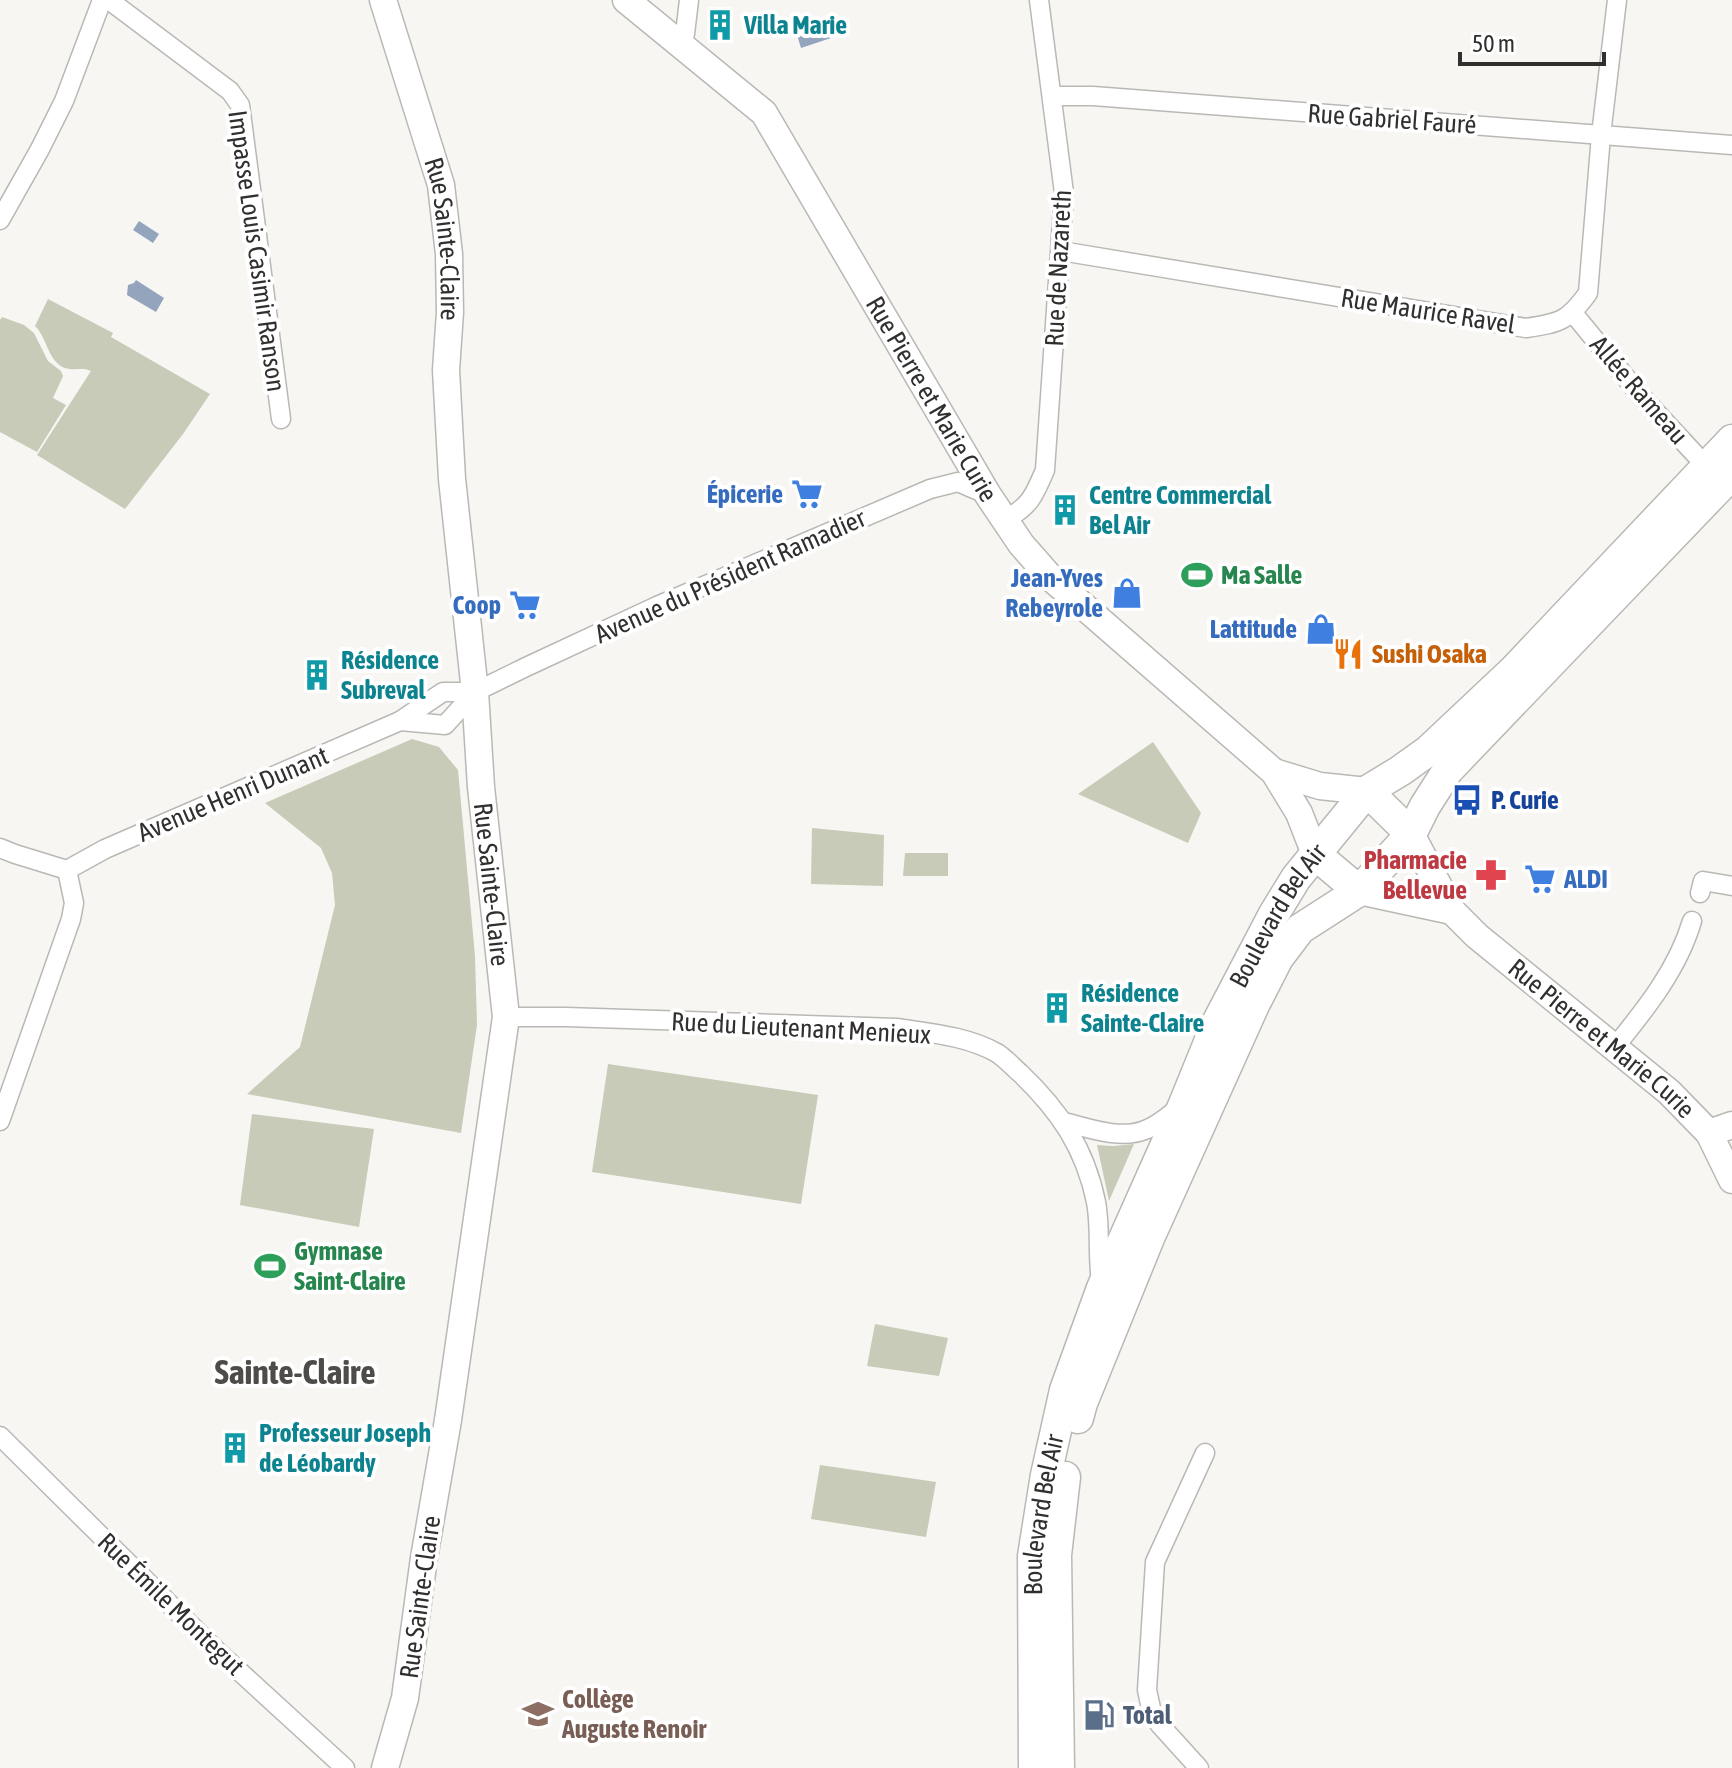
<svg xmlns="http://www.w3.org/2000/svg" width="1732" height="1768" viewBox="0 0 1732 1768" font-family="'Asap Condensed',sans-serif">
  <rect width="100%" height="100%" fill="#f8f6f3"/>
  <g fill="#c7cbb7">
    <path d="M 48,299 L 113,333 L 111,337 L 210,394 L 183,434 L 125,509 L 37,455 L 91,371 C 82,367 74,371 65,368 C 48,362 47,337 35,326 Z"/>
    <polygon points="2,317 24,325 34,333 48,361 61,371 63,376 53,398 66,405 37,452 0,432 0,320"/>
    <polygon points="412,739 439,747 458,770 475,956 477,1025 461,1133 247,1094 300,1047 335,905 332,873 321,848 265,803"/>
    <polygon points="1153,742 1201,813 1188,843 1078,794"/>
    <polygon points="812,828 884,835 883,886 811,884"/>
    <polygon points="905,853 948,853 948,876 903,876"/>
    <polygon points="608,1064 818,1095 801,1204 592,1172"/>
    <polygon points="252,1114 374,1129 359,1227 240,1205"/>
    <polygon points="1134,1144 1109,1201 1097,1145 1113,1146"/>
    <polygon points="875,1324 948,1338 939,1376 867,1366"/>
    <polygon points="820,1465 936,1482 926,1537 811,1519"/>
  </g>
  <g fill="#94a4bd">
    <polygon points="826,24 831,38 801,48 797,35"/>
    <polygon points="139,221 159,234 153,243 133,230"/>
    <polygon points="136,280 164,298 156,312 127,295 128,285 134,283"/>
  </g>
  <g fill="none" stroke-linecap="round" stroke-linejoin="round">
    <defs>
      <g id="street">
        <polyline points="109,0 230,91 240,105 281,419"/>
        <polyline points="678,42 685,34 689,0"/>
        <polyline points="1052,96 1093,96 1732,145"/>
        <polyline points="0,220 40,149 64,101 102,0"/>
        <path d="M 1061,251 L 1526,328 C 1560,323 1568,321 1588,293 L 1601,135 L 1617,0"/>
        <polyline points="1573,313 1641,396 1706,466"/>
        <path d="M 1005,520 C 1030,506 1034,496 1045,470 L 1064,193 L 1039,0"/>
        <polyline points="400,721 445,725 475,692 526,667 657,606 930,489 958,482 988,495"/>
        <polyline points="0,848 15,854 67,870"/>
        <polyline points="67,870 105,849 400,721 443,692 475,692"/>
        <polyline points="1700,893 1703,881 1732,886"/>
        <path d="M 506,1017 L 566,1017 L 897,1028 C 930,1033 967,1036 997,1053 C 1005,1058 1013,1067 1020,1073 C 1059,1110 1085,1148 1096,1202 C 1101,1228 1097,1255 1101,1281"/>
        <path d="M 1614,1048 C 1645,1010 1678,969 1692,921"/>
        <polyline points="0,1121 71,919 74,903 67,870"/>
        <path d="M 1064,1122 C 1089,1128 1120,1140 1145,1130 C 1157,1126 1167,1117 1177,1109"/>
        <polyline points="0,1436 216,1650 345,1768"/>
        <polyline points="1199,1768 1160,1725 1152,1713 1147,1690 1155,1562 1205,1453"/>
      </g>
      <g id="secondary">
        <path id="s1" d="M 383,0 L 441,185 L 449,254 L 450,312 L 446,370 L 452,479 L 475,692 L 481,787 L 506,1017 L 448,1420 L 424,1558 L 405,1698 L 385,1768"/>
        <path id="s2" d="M 626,0 L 764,113 L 988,495 L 1021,544 L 1050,577 L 1274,772 L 1299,813 L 1315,854"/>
        <polyline points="1274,772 1320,786 1367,791"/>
        <path id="s3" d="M 1411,834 L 1452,911 L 1477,936 L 1669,1092 L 1709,1133 L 1732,1180"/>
        <polyline points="1359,891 1452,911"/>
        <polyline points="1709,1133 1732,1125"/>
      </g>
      <g id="primary">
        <polyline points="1367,791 1411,834"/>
        <polyline points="1315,854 1359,891"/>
        <polyline points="1078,1418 1082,1403 1149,1238 1254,1005 1278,958 1300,929 1359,891 1411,834 1425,806 1448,770 1732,474"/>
        <path id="s4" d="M 1034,1768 L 1033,1556 L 1046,1475 L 1065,1390 L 1102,1288 L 1184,1104 L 1217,1023 L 1274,914 L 1296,878 L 1367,791 L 1400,771 L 1428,751 L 1513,671 L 1732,440"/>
        <polyline points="1059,1768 1056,1555 1065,1477"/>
      </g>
    </defs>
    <use href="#street" stroke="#bab8b5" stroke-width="21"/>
    <use href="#secondary" stroke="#bab8b5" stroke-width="29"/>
    <use href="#primary" stroke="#bab8b5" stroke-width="33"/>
    <use href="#street" stroke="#fff" stroke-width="18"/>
    <use href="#secondary" stroke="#fff" stroke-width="26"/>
    <use href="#primary" stroke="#fff" stroke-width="30"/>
  </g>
  <defs>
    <symbol id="building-bare" viewBox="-9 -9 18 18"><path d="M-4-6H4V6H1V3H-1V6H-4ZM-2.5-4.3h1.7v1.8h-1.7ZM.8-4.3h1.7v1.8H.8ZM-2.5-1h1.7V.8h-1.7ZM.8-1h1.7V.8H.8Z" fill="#0f9aa8" stroke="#fff" stroke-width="2.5" paint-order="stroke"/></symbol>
    <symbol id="supermarket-bare" viewBox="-9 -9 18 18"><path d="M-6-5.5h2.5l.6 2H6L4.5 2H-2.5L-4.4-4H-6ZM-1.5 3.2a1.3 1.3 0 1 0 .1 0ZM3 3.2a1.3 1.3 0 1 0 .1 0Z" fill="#3f7fe0" stroke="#fff" stroke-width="2.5" paint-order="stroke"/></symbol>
    <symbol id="stadium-bare" viewBox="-9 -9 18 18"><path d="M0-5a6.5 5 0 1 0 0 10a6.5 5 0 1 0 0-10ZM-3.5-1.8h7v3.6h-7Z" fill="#2e9e5b" stroke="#fff" stroke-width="2.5" paint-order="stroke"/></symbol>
    <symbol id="shop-bare" viewBox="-9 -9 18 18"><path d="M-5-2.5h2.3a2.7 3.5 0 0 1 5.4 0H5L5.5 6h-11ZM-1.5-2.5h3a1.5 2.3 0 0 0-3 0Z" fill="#3f7fe0" stroke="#fff" stroke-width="2.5" paint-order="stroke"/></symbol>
    <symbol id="restaurant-bare" viewBox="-9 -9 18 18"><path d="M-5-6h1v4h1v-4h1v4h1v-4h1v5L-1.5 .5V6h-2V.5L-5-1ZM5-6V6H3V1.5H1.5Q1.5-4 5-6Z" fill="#e8710a" stroke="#fff" stroke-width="2.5" paint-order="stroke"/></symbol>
    <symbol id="bus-bare" viewBox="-9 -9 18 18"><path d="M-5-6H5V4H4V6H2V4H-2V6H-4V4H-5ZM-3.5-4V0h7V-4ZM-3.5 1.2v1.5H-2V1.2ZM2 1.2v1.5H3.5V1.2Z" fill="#1a4fb4" stroke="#fff" stroke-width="2.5" paint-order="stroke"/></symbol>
    <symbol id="pharmacy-bare" viewBox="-9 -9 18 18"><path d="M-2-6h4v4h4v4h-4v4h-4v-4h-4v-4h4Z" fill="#e0444e" stroke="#fff" stroke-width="2.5" paint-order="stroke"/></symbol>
    <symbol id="school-bare" viewBox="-9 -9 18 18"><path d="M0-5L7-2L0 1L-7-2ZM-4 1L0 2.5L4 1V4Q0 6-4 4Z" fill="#8d6e63" stroke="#fff" stroke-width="2.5" paint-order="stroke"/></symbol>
    <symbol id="fuel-bare" viewBox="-9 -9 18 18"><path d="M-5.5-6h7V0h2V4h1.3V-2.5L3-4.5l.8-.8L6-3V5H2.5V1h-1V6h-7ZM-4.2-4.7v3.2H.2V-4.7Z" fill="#5c6f8a" stroke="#fff" stroke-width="2.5" paint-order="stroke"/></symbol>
  </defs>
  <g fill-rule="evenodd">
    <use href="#building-bare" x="698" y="3" width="44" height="44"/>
    <use href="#supermarket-bare" x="785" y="472" width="44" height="44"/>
    <use href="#building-bare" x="1043" y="488" width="44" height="44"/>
    <use href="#stadium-bare" x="1175" y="553" width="44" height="44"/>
    <use href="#shop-bare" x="1105" y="571" width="44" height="44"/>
    <use href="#supermarket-bare" x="503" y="583" width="44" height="44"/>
    <use href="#shop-bare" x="1299" y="607" width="44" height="44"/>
    <use href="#restaurant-bare" x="1326" y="632" width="44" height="44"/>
    <use href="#building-bare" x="295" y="653" width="44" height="44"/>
    <use href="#bus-bare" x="1445" y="778" width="44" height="44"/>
    <use href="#pharmacy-bare" x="1469" y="853" width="44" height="44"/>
    <use href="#supermarket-bare" x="1518" y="857" width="44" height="44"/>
    <use href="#building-bare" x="1035" y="986" width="44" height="44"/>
    <use href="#stadium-bare" x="248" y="1244" width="44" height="44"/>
    <use href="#building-bare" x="213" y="1426" width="44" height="44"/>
    <use href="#school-bare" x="516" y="1692" width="44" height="44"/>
    <use href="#fuel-bare" x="1077" y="1693" width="44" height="44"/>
  </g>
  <g text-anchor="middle" stroke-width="8" stroke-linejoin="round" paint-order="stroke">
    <g font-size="26" font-weight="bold" fill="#0d838f" stroke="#fff" text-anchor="start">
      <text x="744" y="34">Villa Marie</text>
      <text x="1089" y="504">Centre Commercial<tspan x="1089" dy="30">Bel Air</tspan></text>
      <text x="341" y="669">Résidence<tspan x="341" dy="30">Subreval</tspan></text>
      <text x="1081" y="1002">Résidence<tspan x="1081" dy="30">Sainte-Claire</tspan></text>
      <text x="259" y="1442">Professeur Joseph<tspan x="259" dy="30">de Léobardy</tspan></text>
    </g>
    <g font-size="26" fill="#31302f" stroke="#fff">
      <text transform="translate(1392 119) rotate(4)" y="9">Rue Gabriel Fauré</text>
      <text dy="9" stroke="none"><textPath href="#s1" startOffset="248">Rue Sainte-Claire</textPath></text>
      <text transform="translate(257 251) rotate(82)" y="9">Impasse Louis Casimir Ranson</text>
      <text transform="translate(1058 268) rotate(-87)" y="9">Rue de Nazareth</text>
      <text transform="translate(1428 311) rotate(9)" y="9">Rue Maurice Ravel</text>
      <text transform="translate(1639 390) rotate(49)" y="9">Allée Rameau</text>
      <text dy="9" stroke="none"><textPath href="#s2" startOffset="510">Rue Pierre et Marie Curie</textPath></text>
      <text transform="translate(730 576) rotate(-24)" y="9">Avenue du Président Ramadier</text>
      <text transform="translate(233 794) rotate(-23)" y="9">Avenue Henri Dunant</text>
      <text dy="9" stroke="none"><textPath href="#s1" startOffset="896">Rue Sainte-Claire</textPath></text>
      <text dy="9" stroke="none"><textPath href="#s4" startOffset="902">Boulevard Bel Air</textPath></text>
      <text transform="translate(801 1028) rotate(3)" y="9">Rue du Lieutenant Menieux</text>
      <text dy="9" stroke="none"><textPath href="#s3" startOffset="284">Rue Pierre et Marie Curie</textPath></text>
      <text dy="9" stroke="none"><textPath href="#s4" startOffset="254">Boulevard Bel Air</textPath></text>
      <text transform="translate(420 1597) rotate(-82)" y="9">Rue Sainte-Claire</text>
      <text transform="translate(171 1604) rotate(44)" y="9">Rue Émile Montegut</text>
    </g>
    <g font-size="26" font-weight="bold" fill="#366cbe" stroke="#fff" text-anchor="end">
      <text x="783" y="503">Épicerie</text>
      <text x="1103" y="587">Jean-Yves<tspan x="1103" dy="30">Rebeyrole</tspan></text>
      <text x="501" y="614">Coop</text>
      <text x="1297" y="638">Lattitude</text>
      <text x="1564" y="888" text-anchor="start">ALDI</text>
    </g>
    <g font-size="26" font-weight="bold" fill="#27864d" stroke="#fff" text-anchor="start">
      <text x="1221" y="584">Ma Salle</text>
      <text x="294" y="1260">Gymnase<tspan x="294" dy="30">Saint-Claire</tspan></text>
    </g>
    <g font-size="26" font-weight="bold" fill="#c56008" stroke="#fff" text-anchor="start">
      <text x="1372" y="663">Sushi Osaka</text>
    </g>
    <g font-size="26" font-weight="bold" fill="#164399" stroke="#fff" text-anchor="start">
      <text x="1491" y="809">P. Curie</text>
    </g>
    <g font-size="26" font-weight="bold" fill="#be3a42" stroke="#fff" text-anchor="end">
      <text x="1467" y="869">Pharmacie<tspan x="1467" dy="30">Bellevue</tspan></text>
    </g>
    <g font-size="26" font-weight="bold" fill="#785e54" stroke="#fff" text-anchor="start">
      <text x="562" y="1708">Collège<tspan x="562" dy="30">Auguste Renoir</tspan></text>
    </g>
    <g font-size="26" font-weight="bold" fill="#4e5e75" stroke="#fff" text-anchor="start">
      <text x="1123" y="1724">Total</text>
    </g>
    <g font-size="34" font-weight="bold" fill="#4d4c49" stroke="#fff">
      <text x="295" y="1384">Sainte-Claire</text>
    </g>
  </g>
  <path d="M1460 52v12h144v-12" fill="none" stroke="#31302f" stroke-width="4"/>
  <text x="1472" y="52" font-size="24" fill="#31302f" stroke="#ffffff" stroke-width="6" paint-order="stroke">50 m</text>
</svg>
